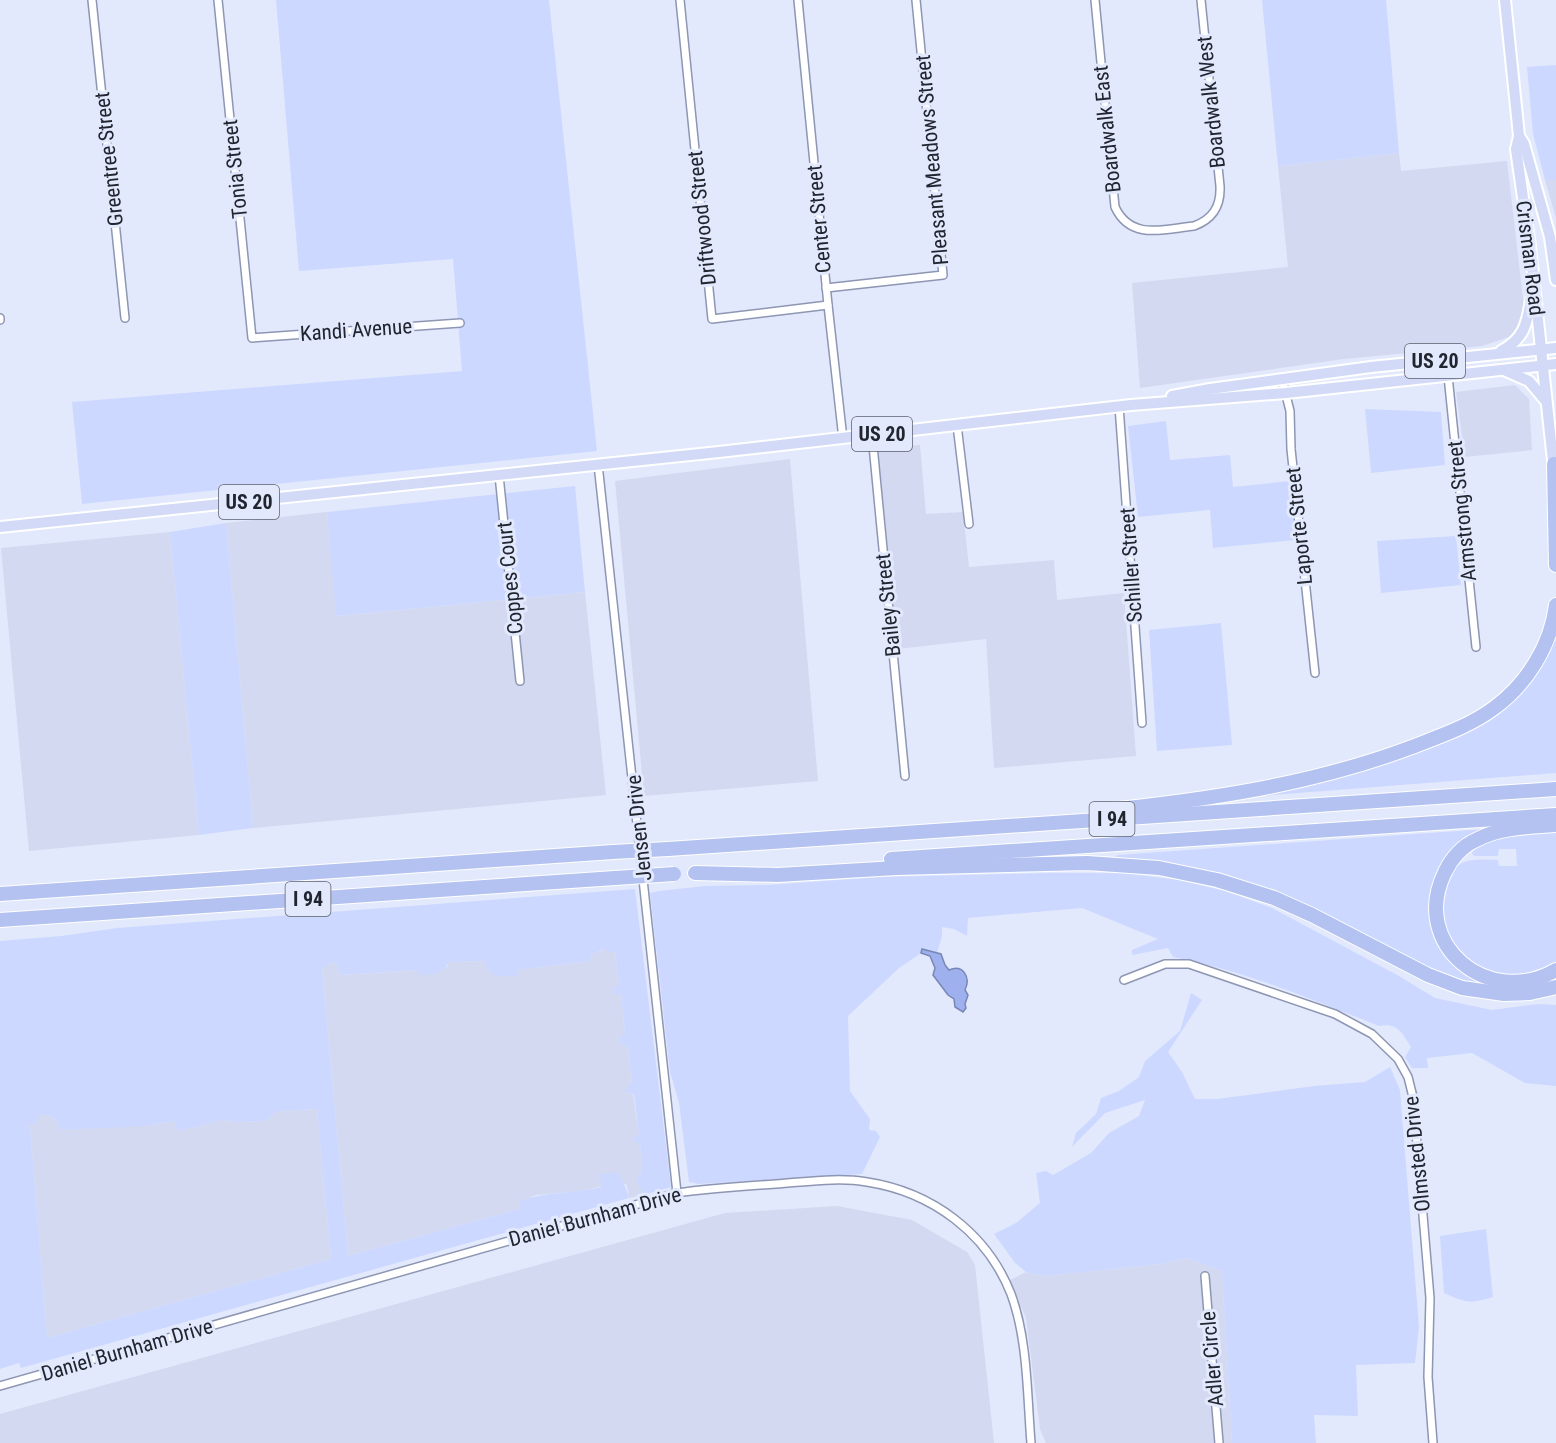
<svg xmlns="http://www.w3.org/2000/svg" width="1556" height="1443" viewBox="0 0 1556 1443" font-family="'Roboto Condensed',sans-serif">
  <rect width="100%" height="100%" fill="#e3e9fc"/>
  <g fill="#d3d9f0">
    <polygon points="1399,153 1401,171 1507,161 1524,307 1520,324 1509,337 1482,346 1344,359 1140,388 1132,283 1288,267 1278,166"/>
    <polygon points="1545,180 1556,180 1556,218"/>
    <polygon points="1515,385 1529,399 1532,450 1465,457 1456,392"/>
    <polygon points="920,445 926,514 963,512 969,567 1054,560 1057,600 1124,593 1136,756 994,768 986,639 898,649 878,449"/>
    <polygon points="790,459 818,781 644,796 615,481"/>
    <polygon points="327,512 337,616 585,592 606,795 253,828 226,523"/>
    <polygon points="170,532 199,835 29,851 1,548"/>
    <polygon points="606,949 615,952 619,985 613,989 614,994 621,994 625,1035 620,1037 621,1044 628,1046 632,1084 626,1093 633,1094 640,1143 642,1172 637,1178 644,1195 629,1198 627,1185 600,1174 602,1186 583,1191 536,1195 521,1201 519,1209 348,1256 322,968 331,962 337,965 339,975 419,970 419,975 447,967 449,962 486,961 517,976 517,970 589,961 592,954"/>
    <polygon points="317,1109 331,1259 47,1338 30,1127 22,1125 38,1115 50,1115 56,1120 146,1126 174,1121 179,1131 221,1120 239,1122 265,1121 278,1111"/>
    <polygon points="837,1206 912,1220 967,1252 975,1265 994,1443 0,1443 0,1414 725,1213"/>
    <polygon points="1186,1258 1222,1271 1232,1443 1046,1443 1040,1429 1026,1318 1010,1280 1026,1272 1044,1276 1161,1264"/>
  </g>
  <g fill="#ccd8ff" fill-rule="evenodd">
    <polygon points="276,0 549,0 597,451 82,504 72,402 462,371 453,259 299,271"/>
    <polygon points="1262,0 1386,0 1399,153 1278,166"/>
    <polygon points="1556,65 1556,180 1545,180 1533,134 1527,67"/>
    <polygon points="1365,409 1441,412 1445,465 1371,473"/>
    <polygon points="1166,421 1170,460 1230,455 1233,487 1290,481 1295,540 1213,548 1210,510 1138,517 1128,426"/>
    <polygon points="575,486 585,592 336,616 327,512"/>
    <polygon points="226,523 253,828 199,835 170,532"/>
    <polygon points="1456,536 1461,585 1381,593 1377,541"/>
    <polygon points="1221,623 1232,745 1157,751 1149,630"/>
    <polygon points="1556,630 1556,773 1236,798 1484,720"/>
    <polygon points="1486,829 1437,877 1441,944 1499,986 1477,984 1438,972 1260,888 1203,870 1117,859 1115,857 1118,855"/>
    <path d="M 1556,832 L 1556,962 C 1504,1001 1422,950 1447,885 C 1451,876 1453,868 1462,863 C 1473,858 1487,860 1498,860 L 1499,866 L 1517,866 L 1516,849 L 1499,849 L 1498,856 L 1475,856 L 1472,854 L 1473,851 L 1492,839 Z"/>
    <path d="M 1050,873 L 1123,873 L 1179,880 L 1225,891 L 1272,908 L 1399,976 L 1435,998 L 1492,1010 L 1538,1004 L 1556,1005 L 1556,1086 L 1525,1083 L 1472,1053 L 1427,1058 L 1428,1068 L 1412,1068 L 1405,1057 L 1411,1047 C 1402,1033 1398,1022 1379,1026 C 1311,999 1245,971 1173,957 L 1168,948 L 1132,955 L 1132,950 L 1158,939 L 1082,908 L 968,918 L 967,936 L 954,929 L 942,927 L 942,936 L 937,953 L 922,949 L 921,953 L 899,968 L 848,1016 L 850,1091 L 870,1119 L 869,1130 L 876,1131 L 880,1137 L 862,1174 L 699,1184 L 689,1182 L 679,1103 L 670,1072 L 650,893 L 659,891 L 705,886 L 768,885 L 879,877 Z"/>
    <path d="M 635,889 L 671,1187 L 644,1195 L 636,1178 L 642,1172 L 640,1144 L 633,1141 L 633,1137 L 639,1136 L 634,1094 L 626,1093 L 627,1086 L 632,1084 L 628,1046 L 620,1044 L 619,1037 L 625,1034 L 621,994 L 613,994 L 613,988 L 619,985 L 615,952 L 609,952 L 605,949 L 592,954 L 589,961 L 517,970 L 517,976 L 495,976 L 488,970 L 485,961 L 449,962 C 442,975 432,974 419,975 L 418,970 L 339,975 L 337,965 L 331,962 L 322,969 L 348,1256 L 519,1209 L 520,1201 C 547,1191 574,1194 601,1187 L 600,1174 L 619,1172 C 622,1182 627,1188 629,1198 L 21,1368 L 19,1363 L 0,1369 L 0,941 L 61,936 L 117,928 ZM 317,1109 L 331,1259 L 47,1338 L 30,1127 L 24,1125 L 36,1124 L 38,1115 L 50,1115 L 56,1120 L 61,1130 L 146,1126 L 174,1121 L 179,1131 L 221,1120 L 239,1122 L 265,1121 L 278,1111 Z"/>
    <polygon points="1191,993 1202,1000 1168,1052 1182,1072 1195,1099 1217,1099 1314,1086 1365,1082 1390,1067 1400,1090 1419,1327 1415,1363 1356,1365 1358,1416 1314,1415 1316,1443 1232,1443 1222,1271 1186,1258 1161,1264 1044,1276 1026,1272 1015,1263 994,1234 1016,1223 1040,1203 1036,1173 1046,1171 1053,1175 1091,1153 1109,1133 1139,1116 1145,1100 1105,1113 1072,1147 1076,1133 1096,1114 1101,1098 1119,1091 1139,1077 1145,1061 1180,1031"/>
    <path d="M 1486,1229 L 1493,1297 C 1470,1304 1466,1303 1444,1293 L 1440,1236 Z"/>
  </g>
  <path fill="#9eb0ed" stroke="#7886b4" stroke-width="1.5" d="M 922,949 L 941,954 L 945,965 L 949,970 C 963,964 971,977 965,990 L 968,995 L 965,1004 L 966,1008 L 963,1012 L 955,1007 L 954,999 L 948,995 L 933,975 L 935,968 L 930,956 L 921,953 Z"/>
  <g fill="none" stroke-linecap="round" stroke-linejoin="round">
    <defs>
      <g id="minor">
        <polyline points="92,0 125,318"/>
        <polyline points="218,0 252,338 460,323"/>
        <polyline points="680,0 712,319 828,305"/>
        <polyline points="798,0 828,305 843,439"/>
        <path d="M 1095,0 L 1115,207 C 1131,241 1164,229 1194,226 C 1213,219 1221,206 1220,186 L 1201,0"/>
        <polyline points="826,288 943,275 916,0"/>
        <polyline points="0,318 0,320"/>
        <polyline points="1448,376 1476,647"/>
        <polyline points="1282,379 1290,411 1291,449 1315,673"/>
        <polyline points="1119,406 1142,723"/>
        <polyline points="957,425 969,524"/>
        <polyline points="872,435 905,776"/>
        <polyline points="598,464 677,1193"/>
        <polyline points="499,475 520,681"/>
        <polyline points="1124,980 1165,964 1189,964 1335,1014 1372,1034 1398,1059 1408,1077 1413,1097 1430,1298 1428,1377 1433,1443"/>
        <polyline points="1205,1276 1219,1443"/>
        <path d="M 0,1386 L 677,1193 C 710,1188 743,1186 776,1184 C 806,1182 838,1177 867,1182 C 932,1192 987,1233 1011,1294 C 1028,1340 1027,1395 1031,1443"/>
      </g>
      <g id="primary">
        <polyline points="1505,0 1519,136 1516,149 1530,246 1554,470"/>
        <polyline points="1519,136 1524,144 1550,237 1556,280"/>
        <path d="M 1501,351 C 1524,339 1527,324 1531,300"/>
        <polyline points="1506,371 1529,381 1545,400"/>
        <polyline points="1172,396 1210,389 1371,367 1556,348"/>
        <polyline points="0,527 719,452 1131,405 1286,393 1556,364"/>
      </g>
      <g id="motorway">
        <polyline points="1554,464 1556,565"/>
        <path d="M 1100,811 C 1206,800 1311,785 1412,747 C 1440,736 1470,726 1494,708 C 1527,684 1551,645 1556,605"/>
        <path d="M 1556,825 C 1529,827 1500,827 1476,840 C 1462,846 1451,859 1445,872 C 1409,945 1489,1009 1556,970"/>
        <polyline points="668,849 1556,789"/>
        <polyline points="891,859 1556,815"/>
        <polyline points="695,873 778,875 896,868 1087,863 1159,868 1217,880 1274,898 1312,915 1428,975 1462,988 1504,994 1530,993 1556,987"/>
        <polyline points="0,894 613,852"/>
        <polyline points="0,920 615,878"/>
      </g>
    </defs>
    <use href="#minor" stroke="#8d96b3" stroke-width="10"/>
    <use href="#primary" stroke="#fff" stroke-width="14"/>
    <use href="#motorway" stroke="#fff" stroke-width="16"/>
    <use href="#minor" stroke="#fff" stroke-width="7"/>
    <use href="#primary" stroke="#d2daf7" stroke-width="10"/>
    <use href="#motorway" stroke="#b4c2f1" stroke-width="14"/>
    <defs>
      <g id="motorway-bridge">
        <polyline points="613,852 668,849"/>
        <polyline points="615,878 674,874"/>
      </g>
    </defs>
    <use href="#motorway-bridge" stroke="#fff" stroke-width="16" stroke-linecap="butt"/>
    <use href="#motorway-bridge" stroke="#b4c2f1" stroke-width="14"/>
  </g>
  <g text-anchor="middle" stroke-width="6" stroke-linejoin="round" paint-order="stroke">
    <g fill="#e3e9fc" stroke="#5b606d" stroke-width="1.5">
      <rect x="1405" y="344" width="60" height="34" rx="4.5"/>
      <rect x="852" y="417" width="60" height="34" rx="4.5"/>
      <rect x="219" y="485" width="60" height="34" rx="4.5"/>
      <rect x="1089.5" y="802" width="45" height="34" rx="4.5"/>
      <rect x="285.5" y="882" width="45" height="34" rx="4.5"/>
    </g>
    <g font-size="20" font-weight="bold" fill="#212530">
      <text x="1435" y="368">US 20</text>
      <text x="882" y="441">US 20</text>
      <text x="249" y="509">US 20</text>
      <text x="1112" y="826">I 94</text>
      <text x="308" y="906">I 94</text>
    </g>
    <g font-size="21" fill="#212530" stroke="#e3e9fc">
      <text transform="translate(1211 102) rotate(-96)" y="7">Boardwalk West</text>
      <text transform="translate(1107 129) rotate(-96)" y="7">Boardwalk East</text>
      <text transform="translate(109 159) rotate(-96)" y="7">Greentree Street</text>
      <text transform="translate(932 160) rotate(-95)" y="7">Pleasant Meadows Street</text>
      <text transform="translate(235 169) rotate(-96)" y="7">Tonia Street</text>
      <text transform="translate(702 218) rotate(-96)" y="7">Driftwood Street</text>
      <text transform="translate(819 219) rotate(-95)" y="7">Center Street</text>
      <text transform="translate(1530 258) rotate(83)" y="7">Crisman Road</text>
      <text transform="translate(356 330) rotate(-4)" y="7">Kandi Avenue</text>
      <text transform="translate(1462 511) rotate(-96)" y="7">Armstrong Street</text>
      <text transform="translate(1299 526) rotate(-96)" y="7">Laporte Street</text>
      <text transform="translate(1131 565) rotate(-94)" y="7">Schiller Street</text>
      <text transform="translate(510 578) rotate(-96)" y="7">Coppes Court</text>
      <text transform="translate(888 605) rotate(-96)" y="7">Bailey Street</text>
      <text transform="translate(639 828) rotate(-96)" y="7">Jensen Drive</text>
      <text transform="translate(1417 1154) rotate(-96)" y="7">Olmsted Drive</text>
      <text transform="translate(595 1217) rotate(-15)" y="7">Daniel Burnham Drive</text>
      <text transform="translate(127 1350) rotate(-16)" y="7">Daniel Burnham Drive</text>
      <text transform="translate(1212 1359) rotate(-95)" y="7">Adler Circle</text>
    </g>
  </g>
</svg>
